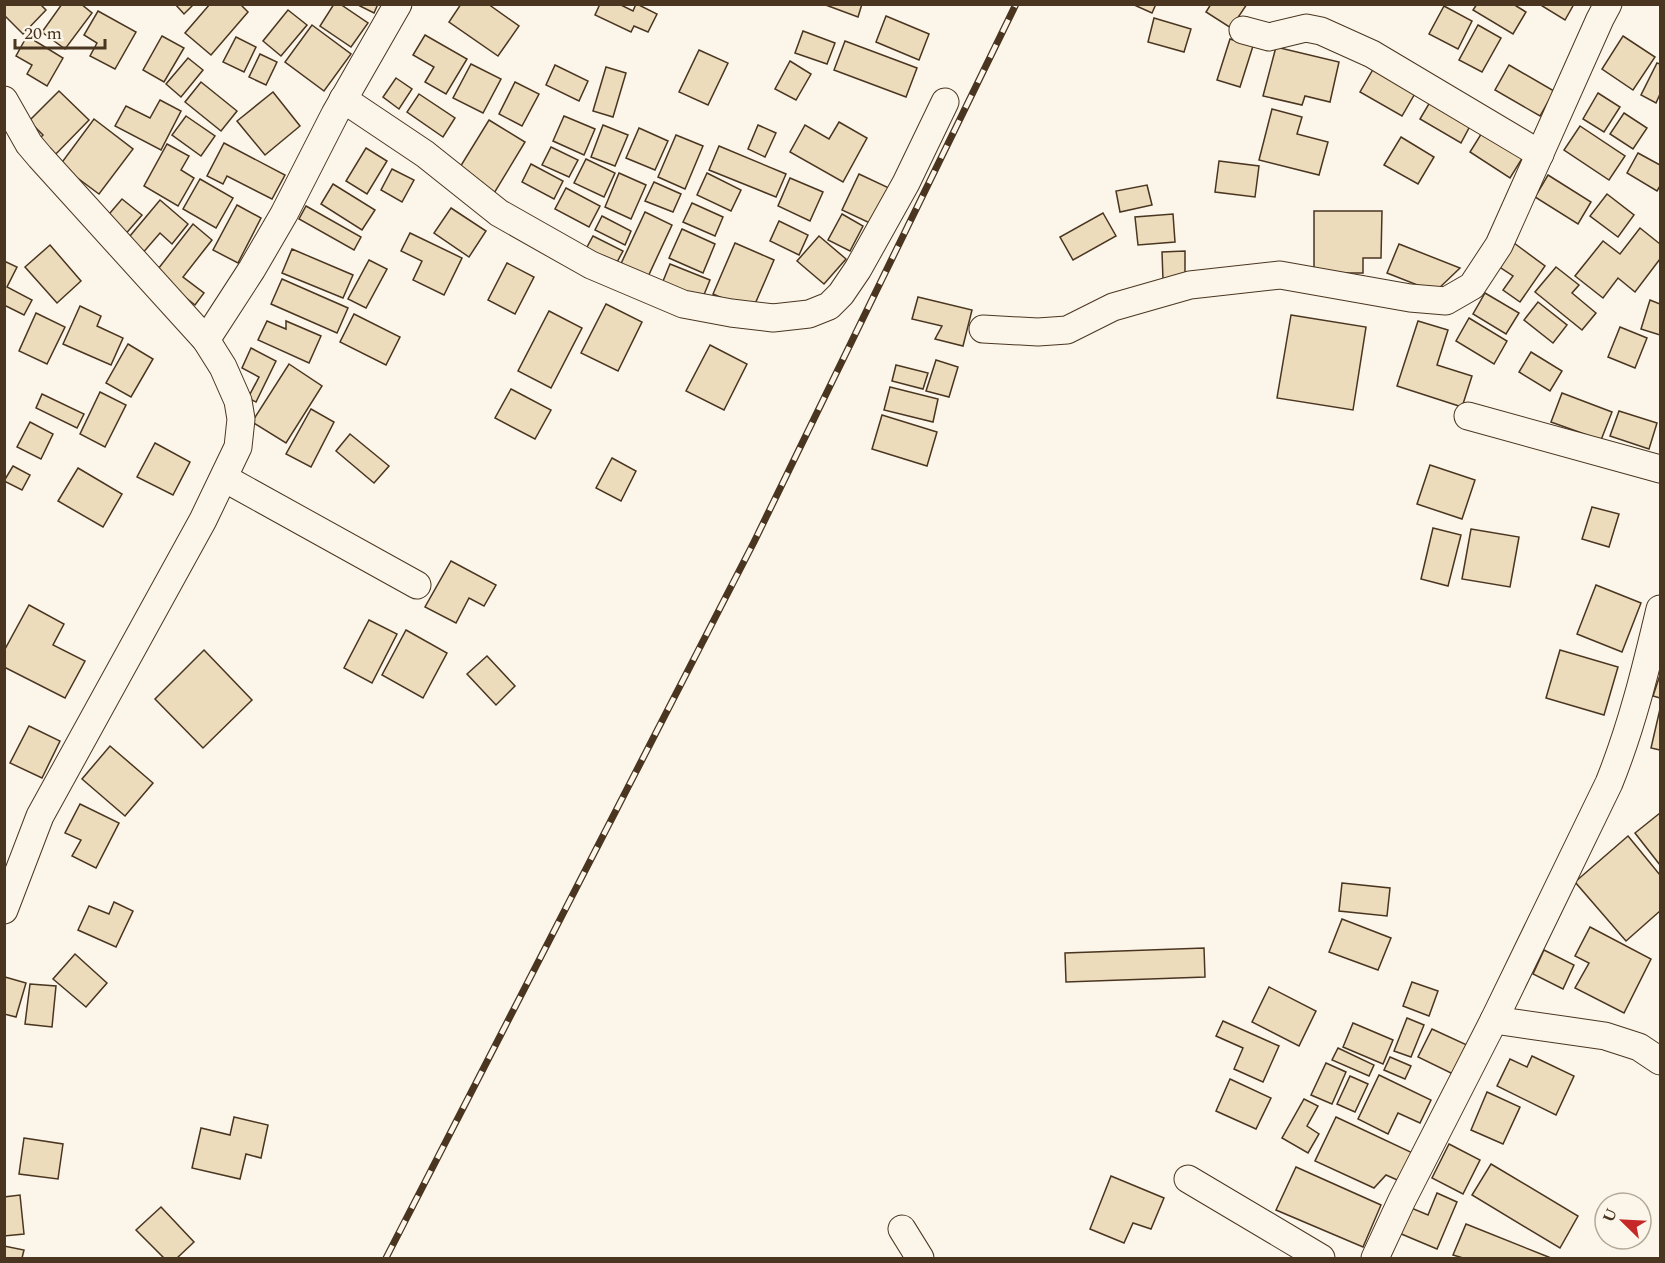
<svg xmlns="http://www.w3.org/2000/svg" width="1665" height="1263" viewBox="0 0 1665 1263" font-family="Spectral,serif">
  <rect width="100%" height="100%" fill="#fbf6e9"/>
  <g fill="#ecdcbc" stroke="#4a3520" stroke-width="1.5">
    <polygon points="4,4 40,4 46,10 23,34 4,15"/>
    <polygon points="62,4 81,4 92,13 65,49 42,32"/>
    <polygon points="175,4 194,4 184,14"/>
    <polygon points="210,4 240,4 248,12 211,55 185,33"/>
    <polygon points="334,4 340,4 368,23 351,47 320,26"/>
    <polygon points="356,4 378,4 374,13"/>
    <polygon points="461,4 488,4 519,26 498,56 449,22"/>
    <polygon points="600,4 619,4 633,11 636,4 637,4 657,14 648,32 634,26 631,32 595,15"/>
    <polygon points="823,4 862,4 858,17"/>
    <polygon points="1132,4 1156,4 1152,13"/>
    <polygon points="1211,4 1247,4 1231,28 1206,12"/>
    <polygon points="1477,4 1513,4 1526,12 1513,34 1473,10"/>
    <polygon points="1539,4 1574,4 1565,20"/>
    <polygon points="1444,6 1472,21 1458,49 1429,34"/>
    <polygon points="288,10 307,25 281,56 263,41"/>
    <polygon points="98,11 136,32 115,69 90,56 97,43 84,35"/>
    <polygon points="886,16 929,34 919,60 876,42"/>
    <polygon points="1154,18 1191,29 1184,52 1148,42"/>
    <polygon points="312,25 351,54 324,91 285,62"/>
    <polygon points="1478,25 1501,38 1482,72 1459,60"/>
    <polygon points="803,31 835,43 827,64 795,53"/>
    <polygon points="425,35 467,59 446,94 425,82 434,67 413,55"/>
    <polygon points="27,36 63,58 47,86 27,74 32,65 16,56"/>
    <polygon points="162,36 184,48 164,82 143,70"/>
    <polygon points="1623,36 1655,57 1633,90 1602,69"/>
    <polygon points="236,37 256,47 244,72 223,62"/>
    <polygon points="1230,39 1253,46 1240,87 1217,80"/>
    <polygon points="845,41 917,68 906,97 834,70"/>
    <polygon points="1276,47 1339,62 1330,102 1305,96 1302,105 1263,96"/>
    <polygon points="699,50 728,63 708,105 679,92"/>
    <polygon points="260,54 277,62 266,85 249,77"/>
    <polygon points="188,58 203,70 181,97 166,84"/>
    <polygon points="790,61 811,74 796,100 775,89"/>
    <polygon points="1657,63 1660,64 1660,94 1656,103 1641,95"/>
    <polygon points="471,64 501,79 483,113 453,98"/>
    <polygon points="555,65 588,81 579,101 546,85"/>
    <polygon points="1509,65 1554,91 1540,116 1495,90"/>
    <polygon points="1375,66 1417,90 1402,116 1360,92"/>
    <polygon points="606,67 626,73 613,117 593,111"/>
    <polygon points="396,78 412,89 399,109 383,97"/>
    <polygon points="201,82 237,111 221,131 185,102"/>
    <polygon points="515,82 539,94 522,126 499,114"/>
    <polygon points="59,91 89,120 53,157 37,141 43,135 29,121"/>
    <polygon points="273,92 300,126 265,155 237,121"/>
    <polygon points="1598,93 1620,107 1604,132 1583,119"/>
    <polygon points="419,94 455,118 443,137 407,112"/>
    <polygon points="160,100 181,111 161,150 115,126 126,106 150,118"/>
    <polygon points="1430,102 1470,126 1461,143 1420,119"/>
    <polygon points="1272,109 1302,117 1297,134 1328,142 1319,175 1259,160"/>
    <polygon points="1624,113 1647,128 1633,149 1610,134"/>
    <polygon points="186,116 215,136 201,156 172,135"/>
    <polygon points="564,116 595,129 584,155 553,141"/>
    <polygon points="94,119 133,149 99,194 60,165"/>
    <polygon points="489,120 525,142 493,195 457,172"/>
    <polygon points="839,122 867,138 843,182 790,152 805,125 829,139"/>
    <polygon points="603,125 628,135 615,166 591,157"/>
    <polygon points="758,125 776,133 765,157 748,149"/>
    <polygon points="1580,126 1625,156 1609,180 1564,150"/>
    <polygon points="639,128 668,141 655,170 626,158"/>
    <polygon points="1483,131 1523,157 1510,178 1470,152"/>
    <polygon points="676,135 703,146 685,189 658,177"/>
    <polygon points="1401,137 1434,157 1418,184 1384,165"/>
    <polygon points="224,143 285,175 272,199 227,176 223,184 207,176"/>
    <polygon points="167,144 189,156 181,170 194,178 178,206 144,186"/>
    <polygon points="719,146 786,174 776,197 709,170"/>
    <polygon points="551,147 578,160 569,177 542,165"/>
    <polygon points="366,148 387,161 367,194 346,181"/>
    <polygon points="1638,153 1660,165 1660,186 1657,191 1627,173"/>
    <polygon points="586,159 615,173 604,197 574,183"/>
    <polygon points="1219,161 1259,166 1255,197 1215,192"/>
    <polygon points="531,164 563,181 554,199 522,182"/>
    <polygon points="392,169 414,180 402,202 381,190"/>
    <polygon points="619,173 646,185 631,219 605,207"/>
    <polygon points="707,173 741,190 731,211 697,195"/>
    <polygon points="859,174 889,188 872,224 842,210"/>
    <polygon points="1548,175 1591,202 1578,224 1535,197"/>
    <polygon points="790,178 823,192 810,221 778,206"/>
    <polygon points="200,179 233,198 216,228 183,209"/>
    <polygon points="654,182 681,194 673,212 645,201"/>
    <polygon points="333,184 375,210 362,230 321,204"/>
    <polygon points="1147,185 1152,205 1120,212 1116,191"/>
    <polygon points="566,188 600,206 589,227 555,209"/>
    <polygon points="1607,194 1634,215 1618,237 1590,216"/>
    <polygon points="122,199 142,215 123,237 104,220"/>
    <polygon points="160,200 188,224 172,244 160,233 141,255 125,242"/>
    <polygon points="692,203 723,217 715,236 683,222"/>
    <polygon points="237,205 261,218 238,263 213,250"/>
    <polygon points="306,206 361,237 354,250 299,219"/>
    <polygon points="451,208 486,231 469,257 434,233"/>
    <polygon points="1314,211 1382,211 1381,258 1363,258 1363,273 1314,273"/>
    <polygon points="645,212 672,225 646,281 619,268"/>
    <polygon points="1103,213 1116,236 1073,260 1060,237"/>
    <polygon points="842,214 863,226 850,251 828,240"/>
    <polygon points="1173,214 1175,242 1138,245 1135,217"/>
    <polygon points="602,216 631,231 625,245 595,230"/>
    <polygon points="779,221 808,235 799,255 770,241"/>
    <polygon points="193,224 212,240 183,277 204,293 195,305 155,273"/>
    <polygon points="1640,228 1660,244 1660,259 1635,292 1618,278 1603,298 1575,276 1603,241 1620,254"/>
    <polygon points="682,229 715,244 703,273 669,258"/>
    <polygon points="410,233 462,258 444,295 413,280 422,261 401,251"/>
    <polygon points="593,236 623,251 616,264 586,249"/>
    <polygon points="819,236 846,259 824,284 797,261"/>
    <polygon points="735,243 774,260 752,311 713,294"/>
    <polygon points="1514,243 1545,266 1520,302 1503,290 1513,276 1498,266"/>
    <polygon points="1399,244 1460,268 1435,292 1387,273"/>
    <polygon points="50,245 81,281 57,303 25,267"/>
    <polygon points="292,249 353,275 343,298 282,273"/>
    <polygon points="1185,251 1185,279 1163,280 1162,252"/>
    <polygon points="369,260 387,269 366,308 348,299"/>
    <polygon points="4,261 17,267 7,287 32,300 24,315 4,305"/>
    <polygon points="507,263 534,277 515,314 488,300"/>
    <polygon points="670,264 710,280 701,302 661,286"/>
    <polygon points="1556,267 1579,285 1572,293 1596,313 1582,330 1535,292"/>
    <polygon points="282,279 348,308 337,333 271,304"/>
    <polygon points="1485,293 1519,313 1506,334 1473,314"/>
    <polygon points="918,297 972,310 963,346 935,339 942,326 912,319"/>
    <polygon points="1650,300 1660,304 1660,335 1641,329"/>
    <polygon points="1538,302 1567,325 1553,343 1524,320"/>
    <polygon points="606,304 642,322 618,371 581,353"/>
    <polygon points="80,306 101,316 97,326 123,338 111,365 63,344"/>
    <polygon points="549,311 582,328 551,388 518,371"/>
    <polygon points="36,313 65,327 47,364 19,351"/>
    <polygon points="354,314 400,337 386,365 340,342"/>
    <polygon points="1291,315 1366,327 1353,410 1277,398"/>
    <polygon points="1469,318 1507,341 1494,364 1456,341"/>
    <polygon points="267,321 286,329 286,321 321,336 309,363 258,340"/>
    <polygon points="1418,321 1448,330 1437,365 1472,376 1462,407 1397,386"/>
    <polygon points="1620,327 1647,338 1635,368 1608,357"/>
    <polygon points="128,344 153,359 131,397 106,383"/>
    <polygon points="710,345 747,364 724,410 686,391"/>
    <polygon points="251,348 276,361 256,402 248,398 259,377 242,368"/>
    <polygon points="1531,352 1562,371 1550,391 1519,372"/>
    <polygon points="936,360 958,367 949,397 926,391"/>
    <polygon points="289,364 322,386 286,443 252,422"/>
    <polygon points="896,365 928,373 923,389 892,381"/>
    <polygon points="890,387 938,399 933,422 884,410"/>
    <polygon points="511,389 551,410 535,439 495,418"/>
    <polygon points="100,392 126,405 105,447 80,434"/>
    <polygon points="1562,393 1612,412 1601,440 1551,422"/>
    <polygon points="42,394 84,414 77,428 36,408"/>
    <polygon points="311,409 334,422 311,467 286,454"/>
    <polygon points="1619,411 1657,423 1649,449 1610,436"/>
    <polygon points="882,415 937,432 927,466 872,449"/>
    <polygon points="30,422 53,434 41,459 17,447"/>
    <polygon points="350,434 389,466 374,483 336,451"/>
    <polygon points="155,443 190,462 173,495 137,477"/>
    <polygon points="612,458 636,471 621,501 596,488"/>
    <polygon points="1430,465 1475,480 1462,519 1417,504"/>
    <polygon points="13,466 30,475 22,490 4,481"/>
    <polygon points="78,468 122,494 103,527 58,501"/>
    <polygon points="1592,507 1619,514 1609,547 1582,539"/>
    <polygon points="1433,528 1461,535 1448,586 1421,579"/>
    <polygon points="1471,529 1519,537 1510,587 1462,579"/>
    <polygon points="451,561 496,585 484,606 469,598 456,623 425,607"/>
    <polygon points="1596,585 1641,603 1622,652 1577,634"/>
    <polygon points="29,605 64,624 53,645 85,661 65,698 4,667 4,651"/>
    <polygon points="369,620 397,634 372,683 344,668"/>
    <polygon points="406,630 447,653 423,698 382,675"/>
    <polygon points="204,650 252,700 203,748 155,699"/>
    <polygon points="1560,650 1618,667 1604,715 1546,698"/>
    <polygon points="487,656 515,686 496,705 467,674"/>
    <polygon points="1660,675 1660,698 1653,696"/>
    <polygon points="1660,709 1660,750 1651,748"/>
    <polygon points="29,726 60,741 42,778 10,763"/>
    <polygon points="110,746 153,783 125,816 82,779"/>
    <polygon points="80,804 119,823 96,868 72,856 81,840 65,833"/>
    <polygon points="1660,813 1660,865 1635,833"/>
    <polygon points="1628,836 1660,875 1660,911 1626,941 1575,882"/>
    <polygon points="1342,883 1390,888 1387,916 1339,911"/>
    <polygon points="114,902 133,911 116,947 78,930 89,906 109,914"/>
    <polygon points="1342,919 1391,938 1378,970 1329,952"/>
    <polygon points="1590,927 1651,959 1624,1013 1575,988 1589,963 1575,956"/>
    <polygon points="1204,948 1205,977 1066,982 1065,953"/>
    <polygon points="1544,950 1574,965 1563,989 1533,974"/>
    <polygon points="75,954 107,983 86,1007 53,979"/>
    <polygon points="5,977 26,983 16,1017 4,1014"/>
    <polygon points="1412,982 1438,991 1429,1016 1403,1006"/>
    <polygon points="30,984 56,986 52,1027 25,1024"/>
    <polygon points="1269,987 1316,1011 1299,1046 1252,1022"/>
    <polygon points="1407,1018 1424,1025 1411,1057 1394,1051"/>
    <polygon points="1223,1021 1279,1046 1263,1082 1234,1069 1243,1048 1216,1036"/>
    <polygon points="1353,1023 1393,1040 1383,1064 1343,1047"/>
    <polygon points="1432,1029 1467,1045 1453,1074 1418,1057"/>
    <polygon points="1338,1048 1374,1065 1369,1076 1332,1060"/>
    <polygon points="1532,1056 1574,1076 1556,1115 1497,1086 1510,1059 1527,1067"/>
    <polygon points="1390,1057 1411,1066 1405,1079 1384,1070"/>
    <polygon points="1326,1063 1346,1072 1332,1104 1311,1095"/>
    <polygon points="1379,1075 1431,1100 1420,1123 1398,1113 1388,1134 1358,1119"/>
    <polygon points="1350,1076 1368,1084 1355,1112 1337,1104"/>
    <polygon points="1230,1079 1271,1098 1256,1129 1216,1111"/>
    <polygon points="1487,1092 1520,1107 1503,1144 1471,1130"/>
    <polygon points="1304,1099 1318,1106 1307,1126 1319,1134 1308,1153 1282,1138"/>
    <polygon points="234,1117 268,1125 261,1158 246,1154 240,1179 192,1168 201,1128 230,1135"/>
    <polygon points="1336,1117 1417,1155 1404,1183 1386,1175 1374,1188 1315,1161"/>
    <polygon points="24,1138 63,1144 58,1179 19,1174"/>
    <polygon points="1449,1144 1480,1160 1463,1194 1432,1178"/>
    <polygon points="1491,1164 1578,1216 1560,1248 1472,1195"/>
    <polygon points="1296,1167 1381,1205 1363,1247 1276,1210"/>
    <polygon points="1111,1176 1164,1198 1151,1229 1133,1223 1124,1243 1090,1229"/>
    <polygon points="1437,1193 1457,1202 1437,1249 1399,1233 1409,1207 1428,1215"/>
    <polygon points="20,1195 24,1234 4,1236 4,1197"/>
    <polygon points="161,1207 194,1242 177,1258 164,1258 136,1230"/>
    <polygon points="1466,1224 1551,1258 1463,1258 1453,1255"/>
    <polygon points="4,1246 24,1250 22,1258 4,1258"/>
  </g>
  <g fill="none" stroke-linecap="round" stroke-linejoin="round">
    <defs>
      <g id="street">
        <polyline points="1243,30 1269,37 1306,28 1321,31 1372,54 1540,154"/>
        <polyline points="343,99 425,154 499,213 591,265 683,304 731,313 773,318 809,314 829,306 841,294 858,269 906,183 945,102"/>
        <polyline points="4,100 29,144 40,157 206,340 223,367 238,401 241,419 238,447 203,520 40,816 4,910"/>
        <polyline points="983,329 1038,332 1067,330 1113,307 1190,285 1280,275 1410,298 1446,301 1472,286 1499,245 1600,19 1608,4"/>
        <polyline points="206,340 252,269 284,214 335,114 398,4"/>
        <polyline points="1468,416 1660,469"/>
        <polyline points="224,478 417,585"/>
        <polyline points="1494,1020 1605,1036 1639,1047 1660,1061"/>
        <polyline points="1188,1179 1321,1258"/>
        <polyline points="902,1229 920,1258"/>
        <path d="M 1375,1258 L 1402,1200 L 1494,1020 L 1609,783 C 1632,726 1646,668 1660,609"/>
      </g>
    </defs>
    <use href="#street" stroke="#4a3520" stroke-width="29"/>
    <use href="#street" stroke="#fbf6e9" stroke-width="27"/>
    <defs>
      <polyline id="rail" points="386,1258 754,542 1016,4"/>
    </defs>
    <use href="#rail" stroke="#4a3520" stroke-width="7"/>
    <use href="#rail" stroke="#fbf6e9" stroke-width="4.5" stroke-dasharray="14" stroke-linecap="butt"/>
  </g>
  <rect width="1665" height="1263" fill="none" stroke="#4a3520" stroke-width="12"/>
  <g transform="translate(1623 1221) rotate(294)"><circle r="28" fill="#fbf6e9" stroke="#b4a999" stroke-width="1.5"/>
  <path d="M0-4.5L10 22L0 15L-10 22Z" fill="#c62828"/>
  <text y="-9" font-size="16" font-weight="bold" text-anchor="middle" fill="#4a3520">U</text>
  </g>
  <path d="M15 39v9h90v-9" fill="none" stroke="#4a3520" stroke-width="3"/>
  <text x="24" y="39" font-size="18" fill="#4a3520" stroke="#fbf6e9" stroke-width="4.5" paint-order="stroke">20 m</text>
</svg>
